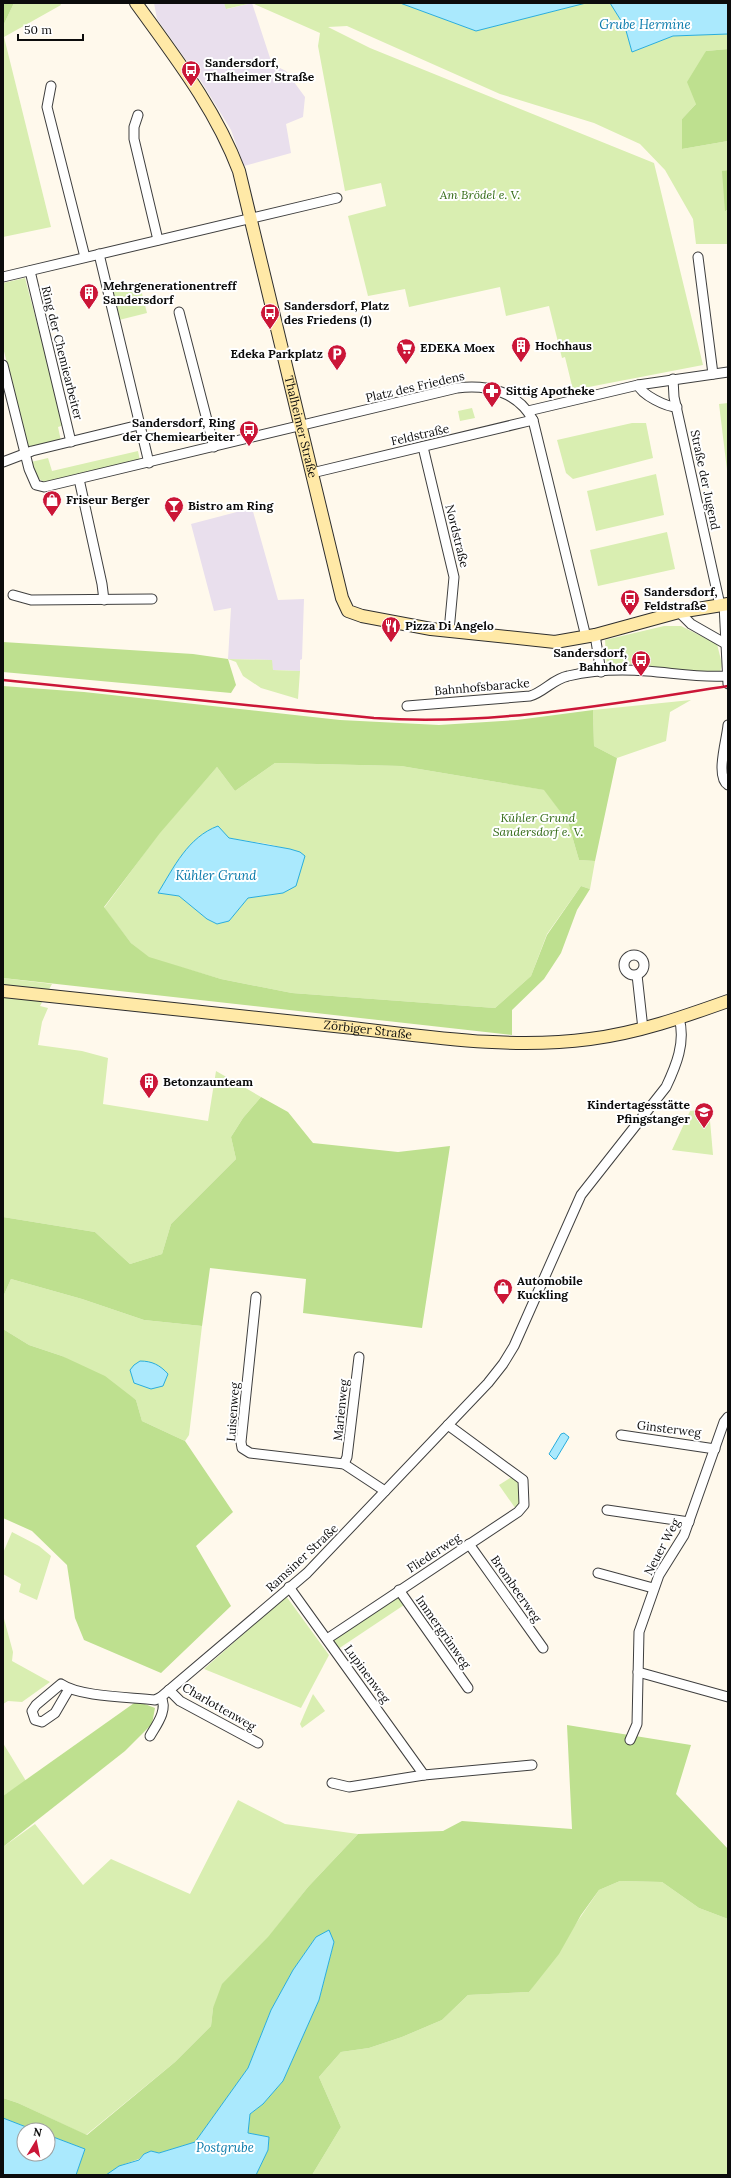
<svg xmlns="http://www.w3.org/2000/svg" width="731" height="2178" viewBox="0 0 731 2178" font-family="Lora,serif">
  <rect width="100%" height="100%" fill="#fff9ec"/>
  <g fill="#e9dfed">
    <polygon points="154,3 224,3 227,9 252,3 272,64 286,71 305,97 303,117 286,124 291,153 244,166 231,130 201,81 157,19"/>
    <polygon points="252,508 278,600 304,599 302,659 300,660 300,671 273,670 271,660 228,659 231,608 214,611 191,524"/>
  </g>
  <g fill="#d9eeb1" fill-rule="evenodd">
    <polygon points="14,3 60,3 61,5 4,37 51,227 3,237 3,26"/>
    <polygon points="224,3 400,3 476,31 586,3 610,3 625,27 632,52 673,36 728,34 728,49 706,51 696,104 682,119 682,149 728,141 728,170 723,171 726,211 728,210 728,244 696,244 693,219 665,170 640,144 594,123 500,94 347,26 328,27 370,48 654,163 703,365 573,390 565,357 562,358 549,306 506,316 500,287 409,307 405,289 368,296 348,216 386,206 381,183 345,191 318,46 320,33 252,3 226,9"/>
    <polygon points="25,278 64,425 58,427 61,441 28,450 3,347 3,283"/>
    <polygon points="139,282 147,313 115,321 107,290"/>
    <polygon points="728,403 728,478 719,404"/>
    <polygon points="472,408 475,418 460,421 458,411"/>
    <polygon points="632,423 646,423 653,458 573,479 566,473 557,440"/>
    <path d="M 138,451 L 140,461 L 48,483 C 36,480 35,473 31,462 L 48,458 L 52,471 Z"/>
    <polygon points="656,474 664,515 596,531 587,491"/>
    <polygon points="667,532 675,569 598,586 590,550"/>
    <polygon points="664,626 681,626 717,644 722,664 720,673 712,674 622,663 607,669 605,640"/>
    <polygon points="228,659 272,660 273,670 300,671 298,699 261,688 243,676 236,662"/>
    <polygon points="691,700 670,712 666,741 617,758 594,746 593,710"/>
    <path d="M 275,763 L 401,766 L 545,790 L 568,822 L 579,860 L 595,861 L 590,889 L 581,886 L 547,934 L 531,976 L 495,1008 L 292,993 L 221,979 L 149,958 L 131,943 L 104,908 L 160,832 L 217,767 L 235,791 ZM 229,838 L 268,844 L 300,852 L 283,893 L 248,898 L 229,921 L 217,924 L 207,919 L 179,896 L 159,893 Z"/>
    <polygon points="3,978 52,984 40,1006 48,1008 42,1022 38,1045 82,1051 108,1058 103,1104 208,1121 216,1071 261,1097 243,1118 231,1137 236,1159 171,1224 162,1254 130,1264 95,1232 3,1217"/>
    <polygon points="709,1109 713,1155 672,1150 690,1111"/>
    <polygon points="11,1279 82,1299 144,1320 202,1326 189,1435 185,1441 142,1421 136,1400 62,1356 29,1345 3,1329 3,1297"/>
    <polygon points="516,1474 523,1480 518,1512 499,1485"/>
    <polygon points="12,1532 39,1546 51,1556 37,1600 19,1592 21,1584 3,1574 3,1553"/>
    <polygon points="399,1590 407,1603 335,1651 327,1639"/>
    <polygon points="286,1596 329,1655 301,1708 204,1669"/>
    <polygon points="3,1615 13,1652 12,1661 50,1682 22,1702 8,1701 3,1704"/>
    <polygon points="313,1694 325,1711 302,1728 300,1724"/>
    <polygon points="3,1743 26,1781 3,1796"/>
    <polygon points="238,1800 285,1824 358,1834 308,1887 213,2008 211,2026 175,2062 86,2135 18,2103 3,2098 3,1847 35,1824 83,1885 111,1859 190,1894"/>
    <polygon points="620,1881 662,1882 699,1908 728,1919 728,2175 312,2175 341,2127 319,2077 341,2052 369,2048 402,2037 442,2020 468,1995 529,1992 599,1890"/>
  </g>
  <g fill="#bee08f">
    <polygon points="3,3 14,3 3,26"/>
    <polygon points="728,49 728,141 682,149 682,119 696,104 687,82 706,51"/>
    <polygon points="728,170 728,210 725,211 722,171"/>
    <polygon points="3,642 193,654 228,659 236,685 231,693 3,672"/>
    <polygon points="3,686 84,692 340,720 439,725 517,720 593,710 594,746 617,758 595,861 579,860 568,822 544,790 401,766 275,763 235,791 217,767 160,833 104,907 131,943 149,957 221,979 292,993 495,1008 531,976 547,935 581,886 590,889 577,910 561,953 544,979 512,1010 512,1035 3,978"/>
    <polygon points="261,1097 288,1112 313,1143 398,1152 450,1146 422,1328 303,1313 306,1279 210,1268 202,1326 144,1320 82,1299 11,1279 3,1297 3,1217 95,1232 130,1264 162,1254 171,1224 236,1159 231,1137 243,1118"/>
    <polygon points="3,1329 29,1345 62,1356 105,1376 136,1400 142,1421 185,1441 233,1512 196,1546 231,1606 161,1673 84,1640 75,1618 67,1565 32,1531 3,1518"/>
    <polygon points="137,1701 155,1708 152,1724 125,1751 3,1847 3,1796"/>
    <polygon points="567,1725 691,1745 676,1794 728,1849 728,1919 699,1908 662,1882 620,1881 599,1890 581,1915 559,1954 529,1992 468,1995 442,2020 402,2037 369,2048 341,2052 319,2077 341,2127 312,2175 256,2175 268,2150 269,2137 248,2133 250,2114 263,2104 283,2081 319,2000 334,1942 316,1937 293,1970 271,2010 248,2068 195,2142 159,2153 151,2151 144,2154 139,2159 119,2166 106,2175 76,2175 85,2149 48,2135 48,2130 34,2130 3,2118 3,2098 18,2103 87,2135 175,2062 211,2026 213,2008 222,1984 268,1937 308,1887 358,1834 443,1831 462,1821 572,1829"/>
  </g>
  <g fill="#aae9fd" stroke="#29addc">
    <polygon points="400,3 586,3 476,31"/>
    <polygon points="610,3 728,3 728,34 673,36 632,52 625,27"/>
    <path d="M 218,826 L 229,838 L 290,849 L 300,852 L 305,856 L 296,886 L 283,893 L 248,898 L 229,921 L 217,924 L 207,919 L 179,896 L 158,893 C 174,867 188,837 218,826 Z"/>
    <path d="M 140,1361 C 152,1361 160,1365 168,1374 L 163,1386 L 151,1389 L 134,1383 L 130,1370 L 134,1365 Z"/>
    <polygon points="564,1433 569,1437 568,1439 556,1459 554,1459 549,1454 561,1434"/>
    <polygon points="329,1930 334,1942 319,2000 283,2081 263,2104 250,2114 248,2133 269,2137 268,2150 256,2175 106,2175 119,2166 139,2160 144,2154 151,2151 159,2153 195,2142 248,2068 271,2010 293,1970 316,1937"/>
    <polygon points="3,2118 34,2130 24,2130 24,2154 48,2154 48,2135 85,2149 76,2175 3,2175"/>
  </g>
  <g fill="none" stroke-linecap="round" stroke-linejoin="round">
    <defs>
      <g id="street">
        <polyline points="51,86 47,107 85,257"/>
        <polyline points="138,115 134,127 134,139 158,240"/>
        <polyline points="99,254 149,463"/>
        <polyline points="698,257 713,374"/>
        <polyline points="30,271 71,442"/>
        <polyline points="3,277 337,198"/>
        <polyline points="179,312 214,447"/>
        <path d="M 3,365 L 29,469 L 36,485 L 44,487 L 457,388 C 488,384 518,392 533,420 L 586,637"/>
        <polyline points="673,379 674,397 720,605"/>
        <path d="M 638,385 C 642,395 666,407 677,407"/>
        <polyline points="528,411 638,385 728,372"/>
        <polyline points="423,447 454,577 449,631"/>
        <polyline points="3,462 32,451 139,425"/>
        <polyline points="312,473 533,420"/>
        <polyline points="79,479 102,584 104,600"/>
        <polyline points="13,595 31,600 152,599"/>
        <polyline points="724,604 728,684"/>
        <polyline points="679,612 691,624 726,644"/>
        <polyline points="595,635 601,672"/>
        <path d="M 407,706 L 530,696 C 544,692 553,679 568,676 C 593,670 622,669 647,671 C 674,673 701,678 727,676"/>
        <path d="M 728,725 C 727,739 715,777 728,785"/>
        <circle cx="634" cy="965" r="10"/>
        <polyline points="637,975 643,1029"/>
        <polyline points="256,1297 241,1442 242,1448 250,1453 344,1464 385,1491"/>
        <polyline points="621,1435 715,1449"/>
        <polyline points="344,1464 347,1457 359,1357"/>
        <polyline points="607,1510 689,1522"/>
        <polyline points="469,1544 543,1648"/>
        <polyline points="598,1573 653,1588"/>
        <polyline points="289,1587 424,1775"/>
        <polyline points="399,1590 468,1688"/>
        <polyline points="327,1639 518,1512 524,1505 523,1480 448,1425"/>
        <polyline points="638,1672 728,1697"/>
        <path d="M 69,1689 L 55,1713 L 42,1722 L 35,1720 L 32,1711 L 36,1705 L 61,1684 C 80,1697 130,1697 155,1700 L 161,1697 L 307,1573 L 488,1383 L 503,1364 L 514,1346 L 581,1195 L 666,1087 C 676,1066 686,1042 679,1018"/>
        <polyline points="169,1690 180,1701 258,1743"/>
        <path d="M 150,1736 C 157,1724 168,1710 161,1697"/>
        <polyline points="630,1740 637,1724 639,1632 659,1575 684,1535 724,1422 728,1417"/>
        <polyline points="332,1783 349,1787 424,1775 532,1765"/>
      </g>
      <g id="secondary">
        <path id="s1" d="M 136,3 C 175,57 215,108 239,171 L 342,598 L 348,611 L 362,616 L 431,629 L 555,642 L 595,635 L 679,612 L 728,604"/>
        <path id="s2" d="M 3,991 C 117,1003 230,1015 344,1027 C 425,1036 508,1050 590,1039 C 638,1033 683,1017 728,1001"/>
      </g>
    </defs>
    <use href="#street" stroke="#3f3f3f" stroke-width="11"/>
    <use href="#secondary" stroke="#2e2e2e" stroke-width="14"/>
    <use href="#street" stroke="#fff" stroke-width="9"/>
    <use href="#secondary" stroke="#ffe9a7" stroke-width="12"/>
    <path stroke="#cb1637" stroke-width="2.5" d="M 3,680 L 374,718 C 493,726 611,704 728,686"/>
  </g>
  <defs>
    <symbol id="bus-pin" viewBox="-11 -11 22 30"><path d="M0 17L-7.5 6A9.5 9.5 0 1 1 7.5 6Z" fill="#cb1637" stroke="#fff"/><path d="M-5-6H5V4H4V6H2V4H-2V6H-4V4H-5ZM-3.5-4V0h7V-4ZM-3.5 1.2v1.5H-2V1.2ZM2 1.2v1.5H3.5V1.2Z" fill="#fff"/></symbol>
    <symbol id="building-pin" viewBox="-11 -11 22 30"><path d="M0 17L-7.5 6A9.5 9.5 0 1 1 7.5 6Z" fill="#cb1637" stroke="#fff"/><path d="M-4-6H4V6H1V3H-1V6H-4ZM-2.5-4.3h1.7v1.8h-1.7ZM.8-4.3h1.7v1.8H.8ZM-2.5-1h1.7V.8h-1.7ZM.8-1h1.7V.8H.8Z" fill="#fff"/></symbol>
    <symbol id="supermarket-pin" viewBox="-11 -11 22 30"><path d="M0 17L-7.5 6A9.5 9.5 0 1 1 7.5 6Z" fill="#cb1637" stroke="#fff"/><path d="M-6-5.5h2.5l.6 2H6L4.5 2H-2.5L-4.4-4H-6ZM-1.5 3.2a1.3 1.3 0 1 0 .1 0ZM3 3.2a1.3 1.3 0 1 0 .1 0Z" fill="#fff"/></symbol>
    <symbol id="parking-pin" viewBox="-11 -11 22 30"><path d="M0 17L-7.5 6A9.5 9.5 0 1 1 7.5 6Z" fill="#cb1637" stroke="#fff"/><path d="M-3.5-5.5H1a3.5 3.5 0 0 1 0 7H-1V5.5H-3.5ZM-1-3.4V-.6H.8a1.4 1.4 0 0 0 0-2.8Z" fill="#fff"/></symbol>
    <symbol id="pharmacy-pin" viewBox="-11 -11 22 30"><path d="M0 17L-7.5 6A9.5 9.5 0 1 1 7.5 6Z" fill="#cb1637" stroke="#fff"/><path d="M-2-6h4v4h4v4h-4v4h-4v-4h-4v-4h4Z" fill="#fff"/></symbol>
    <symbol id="shop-pin" viewBox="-11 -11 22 30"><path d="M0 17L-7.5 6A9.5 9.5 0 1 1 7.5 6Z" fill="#cb1637" stroke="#fff"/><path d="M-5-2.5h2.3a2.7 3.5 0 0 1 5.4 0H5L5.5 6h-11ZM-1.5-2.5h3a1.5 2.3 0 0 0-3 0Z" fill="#fff"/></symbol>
    <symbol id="bar-pin" viewBox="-11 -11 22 30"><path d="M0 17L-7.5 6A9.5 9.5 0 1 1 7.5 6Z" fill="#cb1637" stroke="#fff"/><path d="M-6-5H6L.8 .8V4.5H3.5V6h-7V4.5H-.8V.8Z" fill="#fff"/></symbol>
    <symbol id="restaurant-pin" viewBox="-11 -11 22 30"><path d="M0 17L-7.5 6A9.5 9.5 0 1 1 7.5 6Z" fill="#cb1637" stroke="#fff"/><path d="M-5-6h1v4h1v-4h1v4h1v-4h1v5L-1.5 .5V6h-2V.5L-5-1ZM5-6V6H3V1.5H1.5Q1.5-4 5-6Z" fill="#fff"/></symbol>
    <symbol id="school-pin" viewBox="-11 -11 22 30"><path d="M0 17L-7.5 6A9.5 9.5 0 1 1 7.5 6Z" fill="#cb1637" stroke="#fff"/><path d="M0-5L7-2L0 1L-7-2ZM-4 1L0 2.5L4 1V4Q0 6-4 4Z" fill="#fff"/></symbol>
  </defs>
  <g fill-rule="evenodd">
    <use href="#bus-pin" x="180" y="59" width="22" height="30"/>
    <use href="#building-pin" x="78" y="282" width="22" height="30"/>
    <use href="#bus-pin" x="259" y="302" width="22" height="30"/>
    <use href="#building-pin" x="510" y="335" width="22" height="30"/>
    <use href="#supermarket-pin" x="395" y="337" width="22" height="30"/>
    <use href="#parking-pin" x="326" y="343" width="22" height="30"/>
    <use href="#pharmacy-pin" x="481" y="380" width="22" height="30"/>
    <use href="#bus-pin" x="238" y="419" width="22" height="30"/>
    <use href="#shop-pin" x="41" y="489" width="22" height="30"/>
    <use href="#bar-pin" x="163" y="495" width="22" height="30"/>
    <use href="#bus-pin" x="619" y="588" width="22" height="30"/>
    <use href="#restaurant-pin" x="380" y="615" width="22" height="30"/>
    <use href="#bus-pin" x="630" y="649" width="22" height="30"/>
    <use href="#building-pin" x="138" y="1071" width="22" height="30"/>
    <use href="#school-pin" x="693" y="1101" width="22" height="30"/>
    <use href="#shop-pin" x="492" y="1277" width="22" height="30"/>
  </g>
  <g text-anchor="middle" stroke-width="4" stroke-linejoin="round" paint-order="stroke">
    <g font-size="12" font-weight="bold" fill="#0c0c0c" stroke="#fff" text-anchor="start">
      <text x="205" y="67">Sandersdorf,<tspan x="205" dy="14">Thalheimer Straße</tspan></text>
      <text x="103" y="290">Mehrgenerationentreff<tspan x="103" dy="14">Sandersdorf</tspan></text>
      <text x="284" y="310">Sandersdorf, Platz<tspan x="284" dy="14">des Friedens (1)</tspan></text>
      <text x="535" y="350">Hochhaus</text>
      <text x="420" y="352">EDEKA Moex</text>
      <text x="323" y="358" text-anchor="end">Edeka Parkplatz</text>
      <text x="506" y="395">Sittig Apotheke</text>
      <text x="235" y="427" text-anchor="end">Sandersdorf, Ring<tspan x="235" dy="14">der Chemiearbeiter</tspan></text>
      <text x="66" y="504">Friseur Berger</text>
      <text x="188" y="510">Bistro am Ring</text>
      <text x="644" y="596">Sandersdorf,<tspan x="644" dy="14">Feldstraße</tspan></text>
      <text x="405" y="630">Pizza Di Angelo</text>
      <text x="627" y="657" text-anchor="end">Sandersdorf,<tspan x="627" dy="14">Bahnhof</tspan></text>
      <text x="163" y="1086">Betonzaunteam</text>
      <text x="690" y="1109" text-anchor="end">Kindertagesstätte<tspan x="690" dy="14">Pfingstanger</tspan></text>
      <text x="517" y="1285">Automobile<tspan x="517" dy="14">Kuckling</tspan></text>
    </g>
    <g font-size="12" font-style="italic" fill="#336b16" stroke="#fff">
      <text x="480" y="199">Am Brödel e. V.</text>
      <text x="538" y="822">Kühler Grund<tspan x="538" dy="14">Sandersdorf e. V.</tspan></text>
    </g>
    <g font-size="12" fill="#0c0c0c" stroke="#fff">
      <text transform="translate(62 353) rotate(76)" y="4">Ring der Chemiearbeiter</text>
      <text transform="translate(415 387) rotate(-13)" y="4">Platz des Friedens</text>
      <text dy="4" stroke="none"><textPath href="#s1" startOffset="461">Thalheimer Straße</textPath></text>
      <text transform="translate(420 435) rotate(-13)" y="4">Feldstraße</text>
      <text transform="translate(705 480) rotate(78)" y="4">Straße der Jugend</text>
      <text transform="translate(457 536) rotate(76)" y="4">Nordstraße</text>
      <text transform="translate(482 687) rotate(-5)" y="4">Bahnhofsbaracke</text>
      <text dy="4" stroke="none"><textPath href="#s2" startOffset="367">Zörbiger Straße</textPath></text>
      <text transform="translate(341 1410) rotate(-84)" y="4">Marienweg</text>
      <text transform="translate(233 1412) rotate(-86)" y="4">Luisenweg</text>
      <text transform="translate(669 1429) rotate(7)" y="4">Ginsterweg</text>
      <text transform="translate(662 1547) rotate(-62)" y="4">Neuer Weg</text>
      <text transform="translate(434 1553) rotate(-33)" y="4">Fliederweg</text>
      <text transform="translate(302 1558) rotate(-43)" y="4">Ramsiner Straße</text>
      <text transform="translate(516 1589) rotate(55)" y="4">Brombeerweg</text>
      <text transform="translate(443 1632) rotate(55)" y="4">Immergrünweg</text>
      <text transform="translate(367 1674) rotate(54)" y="4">Lupinenweg</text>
      <text transform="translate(219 1707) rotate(30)" y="4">Charlottenweg</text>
    </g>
    <g font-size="13" font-style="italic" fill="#097aab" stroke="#fff">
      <text x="645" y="29">Grube Hermine</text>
      <text x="216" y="880">Kühler Grund</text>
      <text x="225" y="2152">Postgrube</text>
    </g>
  </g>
  <rect width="731" height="2178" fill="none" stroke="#0c0c0c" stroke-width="8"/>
  <g transform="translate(36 2142) rotate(10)"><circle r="19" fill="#ffffff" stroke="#9e9e9e"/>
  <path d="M0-3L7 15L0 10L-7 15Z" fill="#cb1637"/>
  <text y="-6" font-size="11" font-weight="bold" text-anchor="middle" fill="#0c0c0c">N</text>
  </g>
  <path d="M18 34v6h65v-6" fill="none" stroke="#0c0c0c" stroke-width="2"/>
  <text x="24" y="34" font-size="12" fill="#0c0c0c" stroke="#ffffff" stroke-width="3" paint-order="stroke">50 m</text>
</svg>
